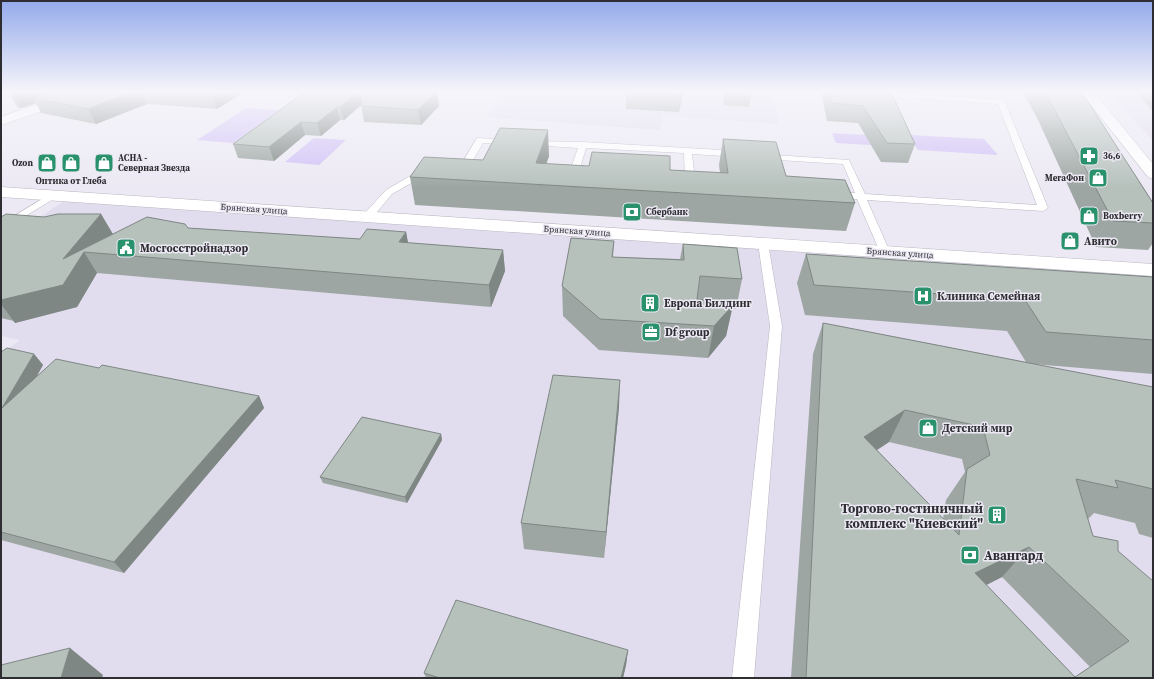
<svg xmlns="http://www.w3.org/2000/svg" width="1154" height="679" viewBox="0 0 1154 679" font-family="'Source Serif 4',serif">
  <rect width="100%" height="100%" fill="#ece9f4"/>
  <g fill="#e1dcee">
    <polygon points="505,92 719,92 774,96 778,124 663,116 660,130 486,117"/>
    <polygon points="1105,92 1153,92 1153,141 1115,99 1108,96"/>
    <polygon points="66,200 1153,275 1153,678 1,678 1,354 20,340 1,336 1,242"/>
  </g>
  <g fill="#d1c2f7">
    <polygon points="246,108 279,110 233,143 197,140"/>
    <polygon points="832,133 882,136 887,146 836,143"/>
    <polygon points="908,135 984,139 998,155 918,150"/>
    <polygon points="314,138 346,140 319,165 285,162"/>
  </g>
  <g fill="none" stroke-linecap="round" stroke-linejoin="round">
    <defs>
      <g id="lane">
        <polygon points="851,92 890,92 1004,100 1048,208 1043,211 867,200 890,252 889,254 881,254 857,199 835,198 830,195 835,192 855,193 843,164 762,159 759,158 758,156 759,154 849,160 865,194 1037,205 998,104 854,94"/>
        <polygon points="477,138 510,140 514,142 510,144 483,143 463,177 457,177 455,175"/>
        <polygon points="529,141 583,142 739,151 743,154 739,157 692,154 695,180 690,183 685,180 684,153 586,148 576,182 571,185 566,182 578,148 532,145 528,143"/>
        <polygon points="426,171 431,174 429,176 422,177 392,194 372,218 364,218 363,216 364,214 386,190 417,172"/>
        <polygon points="52,193 55,194 57,196 55,198 1,231 1,224"/>
        <polygon points="763,240 768,243 782,326 754,678 732,678 770,326 758,243"/>
      </g>
      <g id="secondary">
        <polygon points="72,92 91,92 89,95 1,125 1,117"/>
        <polygon points="1081,92 1094,92 1153,164 1153,179 1148,177"/>
        <polygon points="1,187 1153,264 1153,276 1,197"/>
      </g>
    </defs>
    <use href="#lane" stroke="#b9b6c0" stroke-width="1"/>
    <use href="#secondary" stroke="#b9b6c0" stroke-width="1"/>
    <polyline stroke="#929097" stroke-width="1.5" stroke-dasharray="2 1" stroke-linecap="butt" points="1114,92 1122,93"/>
    <use href="#lane" fill="#fff" fill-rule="evenodd"/>
    <use href="#secondary" fill="#fff" fill-rule="evenodd"/>
  </g>
  <g fill="#9da6a2" fill-rule="evenodd">
    <polygon points="8,92 244,92 217,109 147,104 96,124 41,113 36,103 21,108 18,108"/>
    <polygon points="305,92 437,92 439,106 421,125 364,122 361,105 344,120 340,120 321,136 305,135 274,161 238,158 233,144"/>
    <polygon points="626,92 683,92 679,112 626,109"/>
    <polygon points="723,92 752,92 749,107 724,105"/>
    <polygon points="821,92 891,92 915,144 908,163 881,162 858,123 827,121"/>
    <polygon points="1023,92 1081,92 1153,203 1153,243 1148,250 1096,247 1039,122"/>
    <polygon points="1142,92 1153,92 1153,111 1140,97"/>
    <polygon points="723,139 786,176 855,203 846,231 415,205 410,177 483,160 549,156 546,164 720,173 719,165"/>
    <polygon points="101,214 112,234 188,228 360,239 406,232 408,243 503,250 505,271 491,307 97,273 77,307 15,323 14,321 1,318 1,217 44,217"/>
    <polygon points="614,241 613,257 680,259 683,244 742,279 736,309 732,309 726,336 708,358 599,350 563,316 562,286"/>
    <path d="M 806,254 L 1153,277 L 1153,374 L 1033,364 L 1153,387 L 1153,538 L 1139,534 L 1135,523 L 1094,513 L 1088,519 L 1093,536 L 1118,551 L 1153,678 L 791,678 L 813,354 L 823,323 L 1026,362 L 1007,331 L 805,315 L 797,283 ZM 889,442 L 962,459 L 965,472 L 946,500 L 943,519 L 877,450 ZM 1002,577 L 1090,667 L 1075,677 L 986,585 Z"/>
    <polygon points="1,352 34,354 43,365 37,375 99,368 259,396 264,408 124,573 1,540"/>
    <polygon points="619,407 604,558 524,549 521,523"/>
    <polygon points="441,434 442,440 407,503 323,483 320,477"/>
    <polygon points="628,650 626,665 623,678 426,678 424,673"/>
  </g>
  <g fill="#7f8784">
    <polygon points="15,92 59,92 33,98 36,103 21,108 12,93"/>
    <polygon points="131,92 141,92 147,104 96,124 88,109"/>
    <polygon points="213,92 244,92 217,109 211,94"/>
    <polygon points="358,92 373,92 367,100 344,120 340,107"/>
    <polygon points="435,92 437,92 439,106 421,125 418,110"/>
    <polygon points="682,92 683,92 679,112 681,95"/>
    <polygon points="337,107 340,120 321,136 317,123"/>
    <polygon points="301,122 305,135 274,161 269,147"/>
    <polygon points="548,130 549,156 539,185 536,163"/>
    <polygon points="101,214 113,234 84,252 97,273 77,307 15,323 1,304 1,300 63,259"/>
    <polygon points="406,232 410,253 399,242"/>
    <polygon points="503,250 505,271 491,307 489,285"/>
    <polygon points="733,305 726,336 708,358 714,326"/>
    <polygon points="34,354 43,365 13,419 2,408"/>
    <polygon points="620,380 619,407 604,558 606,532"/>
    <polygon points="259,396 264,408 124,573 114,562"/>
    <polygon points="905,410 889,442 849,468 864,437"/>
    <polygon points="441,434 442,440 407,503 405,497"/>
    <polygon points="1029,547 1002,577 951,603 975,573"/>
    <polygon points="70,648 103,675 102,678 61,678"/>
    <polygon points="628,650 626,665 623,678 621,678"/>
  </g>
  <g fill="#b6c1bc" stroke="#7f8784" fill-rule="evenodd">
    <polygon points="49,92 131,92 88,109 33,98"/>
    <polygon points="189,92 213,92 211,94"/>
    <polygon points="305,92 358,92 340,107 337,107 317,123 301,122 269,147 233,144"/>
    <polygon points="362,92 435,92 418,110 361,106"/>
    <polygon points="636,92 682,92 681,95"/>
    <polygon points="829,92 891,92 915,144 887,143 863,106 832,103"/>
    <polygon points="1045,92 1081,92 1090,105 1153,203 1153,223 1113,221 1050,101"/>
    <polygon points="500,128 548,130 536,163 589,166 592,152 670,156 670,170 728,173 723,139 776,142 786,176 845,180 855,203 410,177 424,157 483,160"/>
    <polygon points="6,214 44,217 58,214 101,214 63,259 147,217 185,224 188,228 360,239 367,229 406,232 399,242 503,250 489,285 84,252 63,285 1,300 1,217"/>
    <polygon points="571,238 614,241 612,257 684,260 683,244 737,248 742,279 700,276 697,299 733,305 714,326 600,319 562,286"/>
    <polygon points="806,254 1153,277 1153,340 1046,332 1025,300 814,285"/>
    <path d="M 823,323 L 1153,387 L 1153,489 L 1115,480 L 1118,488 L 1076,479 L 1093,536 L 1118,541 L 1118,551 L 1153,581 L 1153,678 L 806,678 ZM 905,410 L 983,427 L 990,455 L 967,469 L 959,535 L 864,437 ZM 1029,547 L 1129,641 L 1075,677 L 975,573 Z"/>
    <polygon points="7,348 34,354 2,408 56,359 99,368 102,365 259,396 114,562 1,532 1,352"/>
    <polygon points="553,375 620,380 606,532 521,523"/>
    <polygon points="362,417 441,434 405,497 320,477"/>
    <polygon points="456,600 628,650 621,678 440,678 424,673"/>
    <polygon points="70,648 61,678 1,678 1,665"/>
  </g>
  <linearGradient id="sky" x2="0" y2="1"><stop stop-color="#94aaeb"/><stop offset="0.49" stop-color="#f6f5fa"/><stop offset="1" stop-color="#f6f5fa" stop-opacity="0"/></linearGradient>
  <rect width="1154" height="187" fill="url(#sky)"/>
  <defs>
    <symbol id="pharmacy-square" viewBox="-11 -11 22 22"><rect x="-9" y="-9" width="18" height="18" rx="4" fill="#2a916d" stroke="#ece9f4"/><path d="M-2-6h4v4h4v4h-4v4h-4v-4h-4v-4h4Z" fill="#fff"/></symbol>
    <symbol id="shop-square" viewBox="-11 -11 22 22"><rect x="-9" y="-9" width="18" height="18" rx="4" fill="#2a916d" stroke="#ece9f4"/><path d="M-5-2.5h2.3a2.7 3.5 0 0 1 5.4 0H5L5.5 6h-11ZM-1.5-2.5h3a1.5 2.3 0 0 0-3 0Z" fill="#fff"/></symbol>
    <symbol id="bank-square" viewBox="-11 -11 22 22"><rect x="-9" y="-9" width="18" height="18" rx="4" fill="#2a916d" stroke="#ece9f4"/><path d="M-6-4H6V4H-6ZM0-2.3a2.3 2.3 0 1 0 0 4.6a2.3 2.3 0 1 0 0-4.6Z" fill="#fff"/></symbol>
    <symbol id="civic-square" viewBox="-11 -11 22 22"><rect x="-9" y="-9" width="18" height="18" rx="4" fill="#2a916d" stroke="#ece9f4"/><path d="M-.6-6.5H3V-4.5H.6V-3L4-1V1h2V6H-6V1h2V-1L-.6-3ZM-1.2 2.5V6h2.4V2.5Z" fill="#fff"/></symbol>
    <symbol id="hospital-square" viewBox="-11 -11 22 22"><rect x="-9" y="-9" width="18" height="18" rx="4" fill="#2a916d" stroke="#ece9f4"/><path d="M-5-5h3v3.5h4V-5h3V5h-3V1.5h-4V5h-3Z" fill="#fff"/></symbol>
    <symbol id="building-square" viewBox="-11 -11 22 22"><rect x="-9" y="-9" width="18" height="18" rx="4" fill="#2a916d" stroke="#ece9f4"/><path d="M-4-6H4V6H1V3H-1V6H-4ZM-2.5-4.3h1.7v1.8h-1.7ZM.8-4.3h1.7v1.8H.8ZM-2.5-1h1.7V.8h-1.7ZM.8-1h1.7V.8H.8Z" fill="#fff"/></symbol>
    <symbol id="office-square" viewBox="-11 -11 22 22"><rect x="-9" y="-9" width="18" height="18" rx="4" fill="#2a916d" stroke="#ece9f4"/><path d="M-6-3h4V-5.5h4V-3h4V5H-6ZM-1-4.5V-3h2v-1.5ZM-6 0V1H6V0Z" fill="#fff"/></symbol>
  </defs>
  <g fill-rule="evenodd">
    <use href="#pharmacy-square" x="1078" y="145" width="22" height="22"/>
    <use href="#shop-square" x="36" y="152" width="22" height="22"/>
    <use href="#shop-square" x="60" y="152" width="22" height="22"/>
    <use href="#shop-square" x="93" y="152" width="22" height="22"/>
    <use href="#shop-square" x="1087" y="167" width="22" height="22"/>
    <use href="#bank-square" x="621" y="201" width="22" height="22"/>
    <use href="#shop-square" x="1078" y="205" width="22" height="22"/>
    <use href="#shop-square" x="1059" y="230" width="22" height="22"/>
    <use href="#civic-square" x="115" y="237" width="22" height="22"/>
    <use href="#hospital-square" x="912" y="285" width="22" height="22"/>
    <use href="#building-square" x="639" y="292" width="22" height="22"/>
    <use href="#office-square" x="640" y="321" width="22" height="22"/>
    <use href="#shop-square" x="917" y="417" width="22" height="22"/>
    <use href="#building-square" x="986" y="504" width="22" height="22"/>
    <use href="#bank-square" x="959" y="544" width="22" height="22"/>
  </g>
  <g text-anchor="middle" stroke-width="3" stroke-linejoin="round" paint-order="stroke">
    <g font-size="9" font-weight="bold" fill="#2e2d31" stroke="#ece9f4" text-anchor="start">
      <text x="1103" y="159">36,6</text>
      <text x="118" y="161">АСНА -<tspan x="118" dy="10">Северная Звезда</tspan></text>
      <text x="33" y="166" text-anchor="end">Ozon</text>
      <text x="1084" y="181" text-anchor="end">МегаФон</text>
      <text x="71" y="184" text-anchor="middle">Оптика от Глеба</text>
      <text x="646" y="215">Сбербанк</text>
      <text x="1103" y="219">Boxberry</text>
    </g>
    <g font-size="9" fill="#2e2d31" stroke="#ece9f4">
      <text transform="translate(254 209) rotate(4)" y="3">Брянская улица</text>
      <text transform="translate(577 231) rotate(4)" y="3">Брянская улица</text>
      <text transform="translate(900 253) rotate(4)" y="3">Брянская улица</text>
    </g>
    <g font-size="11" font-weight="bold" fill="#2e2d31" stroke="#ece9f4" text-anchor="start">
      <text x="1084" y="245">Авито</text>
      <text x="140" y="252">Мосгосстройнадзор</text>
      <text x="937" y="300">Клиника Семейная</text>
      <text x="664" y="307">Европа Билдинг</text>
      <text x="665" y="336">Df group</text>
      <text x="942" y="432">Детский мир</text>
    </g>
    <g font-size="13" font-weight="bold" fill="#2e2d31" stroke="#ece9f4" text-anchor="end">
      <text x="983" y="513">Торгово-гостиничный<tspan x="983" dy="15">комплекс "Киевский"</tspan></text>
      <text x="984" y="560" text-anchor="start">Авангард</text>
    </g>
  </g>
  <rect width="1154" height="679" fill="none" stroke="#2e2d31" stroke-width="4"/>
</svg>
